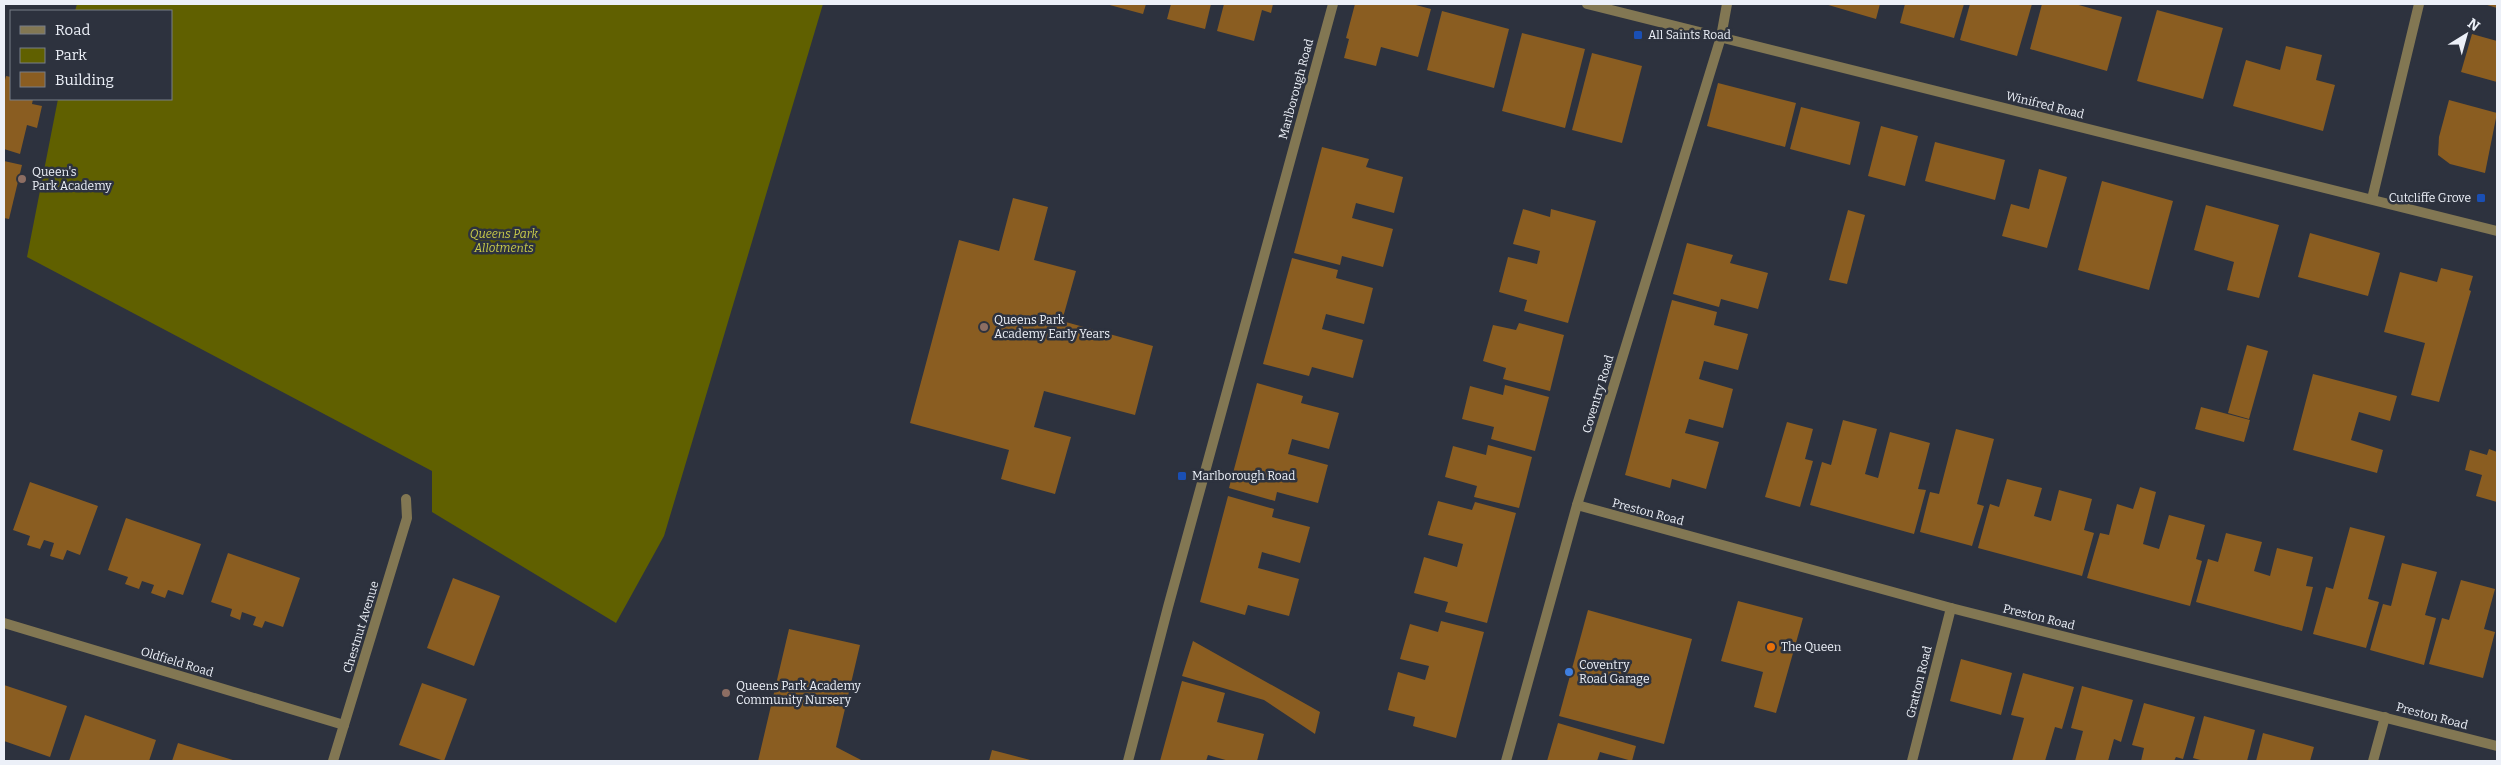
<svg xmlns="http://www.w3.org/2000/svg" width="2501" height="765" viewBox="0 0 2501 765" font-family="Bitter,serif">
  <rect width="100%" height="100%" fill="#2d323e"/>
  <polygon fill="#606000" points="77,4 823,4 664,536 616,623 432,512 432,471 27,257 58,99 171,99 171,11 75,11"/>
  <g fill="#8a5d21">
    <polygon points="1106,4 1146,4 1143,14"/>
    <polygon points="1171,4 1211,4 1205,29 1167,19"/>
    <polygon points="1224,4 1273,4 1271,13 1262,10 1254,41 1217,31"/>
    <polygon points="1355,4 1412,4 1431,9 1418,57 1381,47 1376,66 1344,58 1349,39 1346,38"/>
    <polygon points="1825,4 1880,4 1876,19"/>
    <polygon points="1905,4 1964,4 1954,38 1900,23"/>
    <polygon points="1970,4 2032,4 2017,56 1960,40"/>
    <polygon points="2042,4 2075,4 2122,17 2107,71 2030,49"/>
    <polygon points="2484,4 2497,4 2497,8"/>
    <polygon points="2157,10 2223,28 2203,99 2137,81"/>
    <polygon points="1442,11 1509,29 1494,88 1427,70"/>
    <polygon points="1522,33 1585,49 1565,128 1502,111"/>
    <polygon points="2472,34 2497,41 2497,82 2461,72"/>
    <polygon points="2286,46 2322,55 2316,80 2335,85 2323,131 2233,106 2246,60 2280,70"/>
    <polygon points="1592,53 1642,66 1622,143 1572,130"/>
    <polygon points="6,76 11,77 11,99 33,99 32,104 42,106 37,128 27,125 20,154 4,149 4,84"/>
    <polygon points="1718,83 1796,103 1785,147 1707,126"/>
    <polygon points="2449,100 2497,113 2485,173 2450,164 2438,155 2439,137"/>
    <polygon points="1801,107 1860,122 1850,165 1790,149"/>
    <polygon points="1881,126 1918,136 1905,186 1868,176"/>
    <polygon points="1935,142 2005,160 1995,200 1925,181"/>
    <polygon points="1322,147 1369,159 1366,167 1403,177 1394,213 1356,203 1352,218 1393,229 1383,267 1342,256 1340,265 1294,253"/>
    <polygon points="4,161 22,165 9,219 4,218"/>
    <polygon points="2039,169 2067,177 2047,248 2002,236 2011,204 2029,209"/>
    <polygon points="2102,181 2173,201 2149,290 2078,270"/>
    <polygon points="1013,198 1048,207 1034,260 1076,271 1062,321 1153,346 1135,415 1044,391 1034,427 1071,437 1055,494 1001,479 1009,450 910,423 959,240 999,251"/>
    <polygon points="2206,205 2279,225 2259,298 2227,290 2234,262 2194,250"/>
    <polygon points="1523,209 1550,217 1551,209 1596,221 1568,323 1524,311 1527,300 1499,292 1508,257 1537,264 1540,251 1513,244"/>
    <polygon points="1848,210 1865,215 1847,284 1829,280"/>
    <polygon points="2310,233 2380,253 2368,296 2298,277"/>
    <polygon points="1687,243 1733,255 1730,263 1768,273 1758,309 1721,299 1719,307 1673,294"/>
    <polygon points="1292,258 1338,270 1336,278 1373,288 1364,324 1326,314 1322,329 1363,340 1353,378 1312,367 1309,376 1263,364"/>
    <polygon points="2441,268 2473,276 2469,290 2471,291 2439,402 2411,395 2425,343 2384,332 2400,272 2437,282"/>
    <polygon points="1672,300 1717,312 1714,325 1748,334 1738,370 1704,361 1699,379 1733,389 1723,428 1689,419 1685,433 1719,442 1706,489 1672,479 1670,488 1625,475"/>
    <polygon points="1519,323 1564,335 1550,391 1503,379 1506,368 1483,361 1493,325 1516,330"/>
    <polygon points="2247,345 2268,351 2249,419 2228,413"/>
    <polygon points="2313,374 2397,396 2390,421 2359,412 2351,440 2383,450 2377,473 2293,450"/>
    <polygon points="1257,383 1303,396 1301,403 1339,413 1329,449 1292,439 1288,454 1328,465 1318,503 1277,492 1275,501 1229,488"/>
    <polygon points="1505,385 1549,397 1535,451 1491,439 1494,427 1462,419 1470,386 1503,395"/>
    <polygon points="2201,407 2250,420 2244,442 2195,429"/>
    <polygon points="1843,420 1877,429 1865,474 1878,478 1890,432 1930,443 1918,489 1926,490 1914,534 1810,505 1822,462 1831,465"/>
    <polygon points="1787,422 1813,429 1805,459 1813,461 1800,507 1765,497"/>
    <polygon points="1956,429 1994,439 1977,504 1984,506 1972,546 1920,532 1930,492 1939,494"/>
    <polygon points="1488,445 1532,457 1519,508 1474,497 1477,486 1445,477 1453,446 1486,455"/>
    <polygon points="2489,449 2497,452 2497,502 2476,496 2482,475 2465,470 2470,450 2487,455"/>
    <polygon points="2007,479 2042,488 2034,516 2051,521 2059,490 2092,499 2084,530 2094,533 2082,576 1978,548 1990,504 1999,507"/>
    <polygon points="30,482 98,506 80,555 67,550 63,560 50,556 54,543 44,540 40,549 27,545 30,536 13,530"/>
    <polygon points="2140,487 2156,492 2143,544 2159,549 2169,515 2205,525 2196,559 2202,561 2190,606 2087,578 2100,533 2109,535 2117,504 2133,509"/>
    <polygon points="1228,496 1274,509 1272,517 1310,527 1300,563 1262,552 1258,568 1299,579 1289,616 1248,605 1245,615 1200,602"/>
    <polygon points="1438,501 1472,510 1475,502 1516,513 1487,623 1445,612 1448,602 1414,593 1424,557 1457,567 1463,544 1428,535"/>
    <polygon points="126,518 201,544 183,595 168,590 165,598 151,593 154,585 142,581 139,589 125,584 128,577 108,570"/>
    <polygon points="2350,527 2385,536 2368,599 2379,602 2366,648 2313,634 2326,587 2333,589"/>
    <polygon points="2226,533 2262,542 2254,571 2270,576 2277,548 2313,557 2306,586 2313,587 2302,631 2196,602 2208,559 2218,562"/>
    <polygon points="228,553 300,578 283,627 265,621 262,628 253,625 256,617 242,612 240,620 230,616 232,609 211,602"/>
    <polygon points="2402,563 2437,572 2425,615 2436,618 2424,665 2370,650 2383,604 2391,606"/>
    <polygon points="453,578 500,596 474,666 427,648"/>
    <polygon points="2461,580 2495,589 2484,629 2495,632 2483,678 2429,664 2442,618 2449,620"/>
    <polygon points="1738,601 1803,618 1776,713 1754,707 1763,672 1721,661"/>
    <polygon points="1588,610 1692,639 1664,744 1559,716"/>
    <polygon points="1441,621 1484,632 1456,738 1413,726 1415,717 1388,710 1398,672 1425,680 1429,666 1400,659 1410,624 1438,632"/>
    <polygon points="789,629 860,645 836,747 863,761 758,761"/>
    <polygon points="1193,641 1320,712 1315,734 1264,700 1182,676"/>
    <polygon points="1961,659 2012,673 2001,715 1950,701"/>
    <polygon points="2023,673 2074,687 2062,729 2055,727 2045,761 2012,761 2024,718 2011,715"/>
    <polygon points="1182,681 1225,693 1217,722 1264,734 1257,761 1229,761 1208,755 1206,761 1160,761"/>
    <polygon points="422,683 467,699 444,761 399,745"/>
    <polygon points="4,685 67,706 50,757 4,741"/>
    <polygon points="2082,686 2133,700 2121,742 2114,739 2108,761 2075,761 2083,731 2071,728"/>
    <polygon points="2144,703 2195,717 2183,759 2176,757 2174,761 2141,761 2144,748 2132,745"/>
    <polygon points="85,715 156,740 149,761 69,761"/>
    <polygon points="2204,716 2255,730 2247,761 2204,761 2193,758"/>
    <polygon points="1558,723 1636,746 1632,761 1600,752 1597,761 1547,761"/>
    <polygon points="2263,733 2314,747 2310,761 2256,761"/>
    <polygon points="178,743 236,761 172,761"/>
    <polygon points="992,750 1034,761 989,761"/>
  </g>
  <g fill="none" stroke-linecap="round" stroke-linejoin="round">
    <g stroke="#827753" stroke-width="10">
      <polyline points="1587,4 2497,231"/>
      <polyline points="2372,199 2419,4"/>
      <polyline points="1577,505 1951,608 2497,746"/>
      <polyline points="4,623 344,725"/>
      <polyline points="333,761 407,518 406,499"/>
      <polyline points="1128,761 1168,607 1333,4"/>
      <polyline points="1506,761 1577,505 1721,37 1727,4"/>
      <polyline points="1912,761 1951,608"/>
      <polyline points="2373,761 2385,717"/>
    </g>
  </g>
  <g fill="#1a4fb4" stroke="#2d323e" stroke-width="2">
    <rect x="1633" y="30" width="10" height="10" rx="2.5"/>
    <rect x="2476" y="193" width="10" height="10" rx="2.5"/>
    <rect x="1177" y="471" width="10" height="10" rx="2.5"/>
  </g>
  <g fill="#8d6e63" stroke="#2d323e" stroke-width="2">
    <circle cx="22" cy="179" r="5"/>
    <circle cx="984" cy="327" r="5"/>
    <circle cx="726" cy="693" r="5"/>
  </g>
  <circle fill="#e8710a" stroke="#2d323e" stroke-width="2" cx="1771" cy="647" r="5"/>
  <circle fill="#3f7fe0" stroke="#2d323e" stroke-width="2" cx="1569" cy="672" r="5"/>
  <g text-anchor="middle" stroke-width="5" stroke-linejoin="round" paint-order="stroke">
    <g font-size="12" fill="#ecf0f8" stroke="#2d323e" text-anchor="start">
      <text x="1648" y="39">All Saints Road</text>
      <text x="32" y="176">Queen's<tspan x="32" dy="14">Park Academy</tspan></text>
      <text x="2471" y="202" text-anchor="end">Cutcliffe Grove</text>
      <text x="994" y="324">Queens Park<tspan x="994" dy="14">Academy Early Years</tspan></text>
      <text x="1192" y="480">Marlborough Road</text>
      <text x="1781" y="651">The Queen</text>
      <text x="1579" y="669">Coventry<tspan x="1579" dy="14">Road Garage</tspan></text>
      <text x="736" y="690">Queens Park Academy<tspan x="736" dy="14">Community Nursery</tspan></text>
    </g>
    <g font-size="12" fill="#ecf0f8" stroke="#2d323e">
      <text transform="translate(1296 89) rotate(-75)" y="4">Marlborough Road</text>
      <text transform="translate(2045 105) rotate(14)" y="4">Winifred Road</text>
      <text transform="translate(1598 394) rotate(-73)" y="4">Coventry Road</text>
      <text transform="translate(1648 512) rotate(15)" y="4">Preston Road</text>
      <text transform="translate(2039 617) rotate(14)" y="4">Preston Road</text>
      <text transform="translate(361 627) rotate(-73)" y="4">Chestnut Avenue</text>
      <text transform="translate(177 662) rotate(17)" y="4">Oldfield Road</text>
      <text transform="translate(1919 682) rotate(-76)" y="4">Gratton Road</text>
      <text transform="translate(2432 716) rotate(15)" y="4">Preston Road</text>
    </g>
    <g font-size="12" font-style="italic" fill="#c8ca4a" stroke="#2d323e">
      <text x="504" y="238">Queens Park<tspan x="504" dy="14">Allotments</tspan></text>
    </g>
  </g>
  <rect width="2501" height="765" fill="none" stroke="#ecf0f8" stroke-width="10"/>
  <rect x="10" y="10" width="162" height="90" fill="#2d323e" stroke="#797e88"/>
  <rect x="20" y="26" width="25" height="8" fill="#827753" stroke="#797e88"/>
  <text x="55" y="35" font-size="15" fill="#ecf0f8">Road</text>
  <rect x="20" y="48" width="25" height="15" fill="#606000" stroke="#797e88"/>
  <text x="55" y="60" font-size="15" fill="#ecf0f8">Park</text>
  <rect x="20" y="72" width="25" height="15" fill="#8a5d21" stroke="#797e88"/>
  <text x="55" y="85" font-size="15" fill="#ecf0f8">Building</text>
  <g transform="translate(2466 35) rotate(37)" stroke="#2d323e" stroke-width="4" paint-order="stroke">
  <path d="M0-4L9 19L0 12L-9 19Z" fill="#ecf0f8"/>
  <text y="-8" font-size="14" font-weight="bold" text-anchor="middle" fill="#ecf0f8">N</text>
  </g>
</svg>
